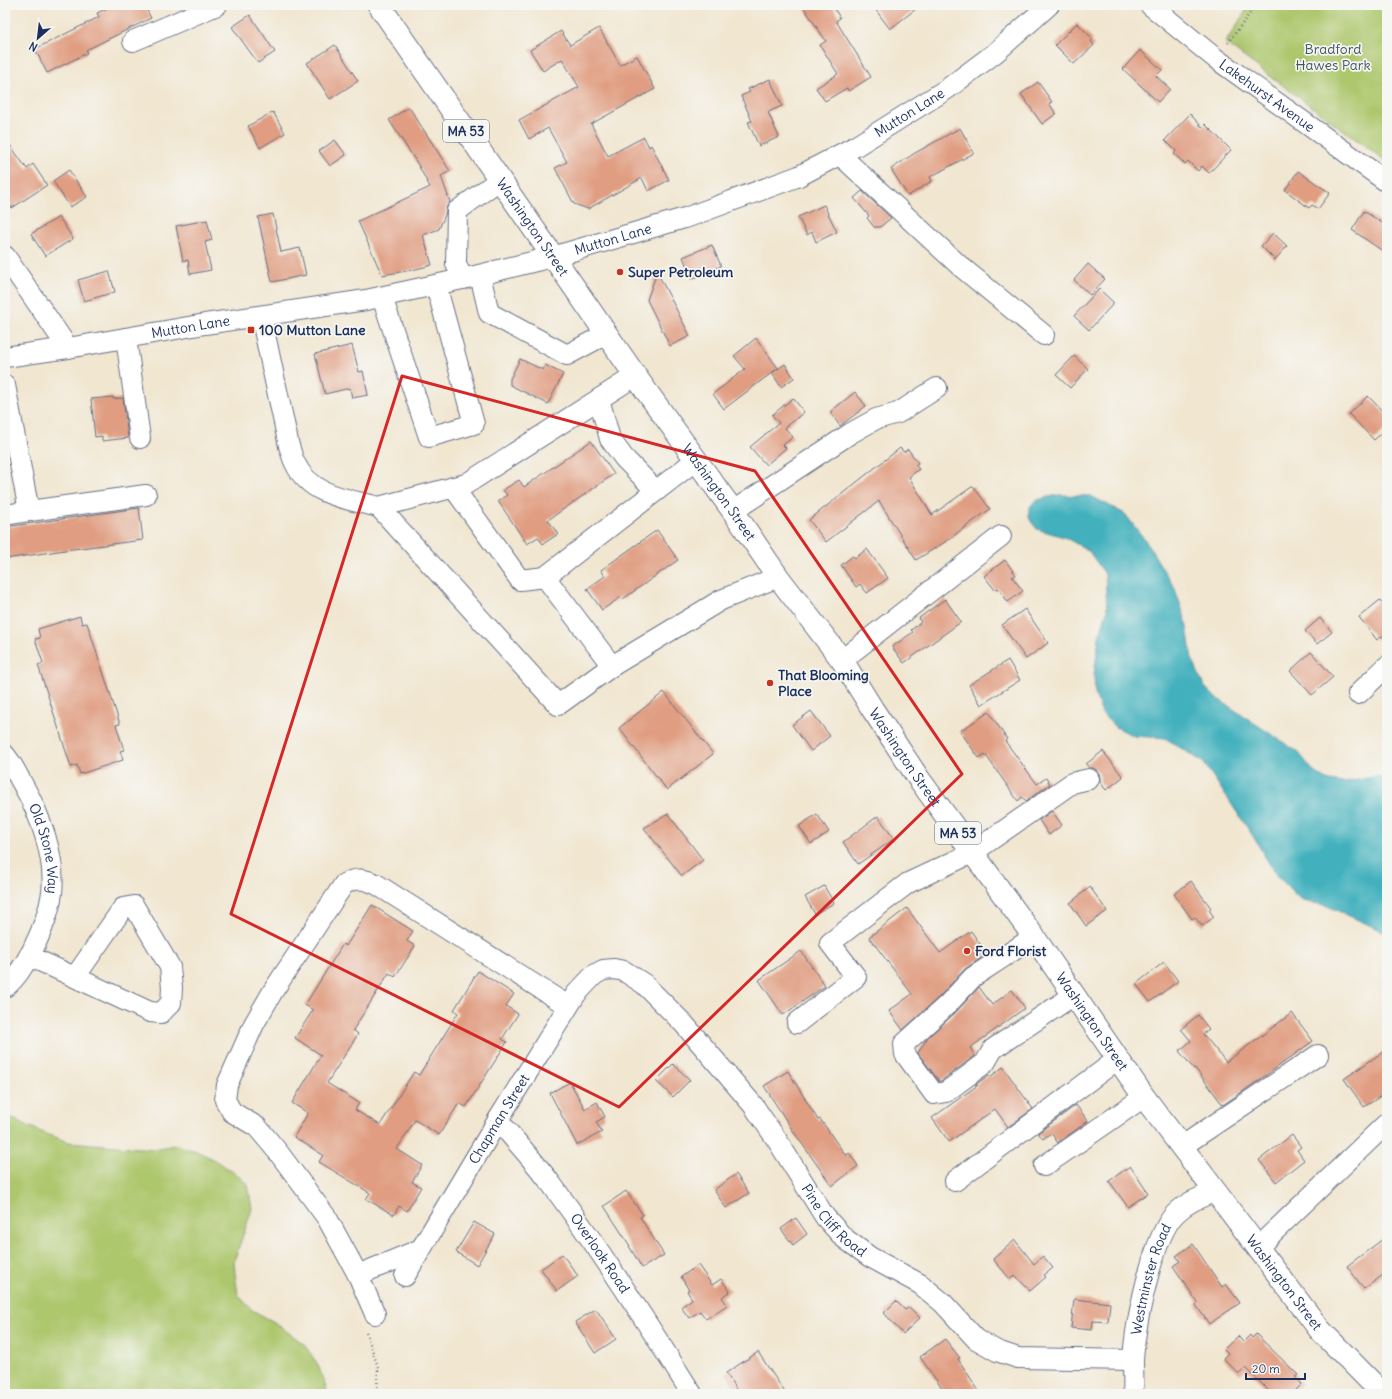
<svg xmlns="http://www.w3.org/2000/svg" width="1392" height="1399" viewBox="0 0 1392 1399" font-family="Delius,sans-serif">
  <rect width="100%" height="100%" fill="#f6f6f2"/>
  <filter id="ink" filterUnits="userSpaceOnUse"><feTurbulence type="fractalNoise" baseFrequency=".025" numOctaves="2"/><feDisplacementMap in="SourceGraphic" scale="8" xChannelSelector="R" yChannelSelector="G"/><feConvolveMatrix kernelMatrix="1 2 1 2 8 2 1 2 1" color-interpolation-filters="sRGB"/></filter>
  <filter id="wash" filterUnits="userSpaceOnUse"><feTurbulence type="fractalNoise" baseFrequency=".012" numOctaves="4" result="noise"/><feDisplacementMap in="SourceGraphic" scale="16" xChannelSelector="R" yChannelSelector="G"/><feGaussianBlur stdDeviation="0.9" result="paint"/><feColorMatrix in="noise" values="0 0 0 0 0 0 0 0 0 0 0 0 0 0 0 0 0 1.4 0 .05"/><feComposite in="paint" operator="in"/></filter>
  <g filter="url(#wash)">
    <rect width="100%" height="100%" fill="#f1e6d0"/>
    <g fill="#adc76d" stroke="#647b66">
      <polygon points="1250,5 1387,5 1387,162 1225,43"/>
      <polygon points="5,1115 39,1131 68,1142 153,1149 175,1145 194,1150 209,1157 234,1172 248,1185 252,1209 234,1261 235,1274 238,1295 252,1310 274,1322 304,1344 318,1365 328,1394 5,1394"/>
    </g>
    <path fill="#42b1bd" stroke="#2e708e" d="M 1059,495 L 1091,496 L 1125,514 L 1145,540 L 1175,589 L 1186,621 L 1192,659 L 1204,686 L 1215,697 L 1298,752 L 1315,773 L 1329,781 L 1344,783 L 1376,776 L 1387,779 L 1387,933 L 1325,905 L 1302,901 L 1276,875 L 1253,836 L 1203,762 L 1165,738 L 1134,736 L 1114,726 L 1102,714 L 1095,694 L 1094,675 L 1099,637 L 1107,611 L 1105,574 L 1088,550 L 1064,537 L 1037,529 C 1034,525 1029,520 1029,516 C 1026,499 1048,497 1059,495 Z"/>
    <g id="blocks">
      <g fill="#e09d81">
        <polygon points="114,5 144,5 151,18 86,50 87,53 47,73 35,49 99,17 97,13"/>
        <polygon points="802,5 832,5 840,18 836,21 871,77 848,91 847,88 825,101 816,88 838,74 820,45 826,41"/>
        <polygon points="872,5 921,5 890,29"/>
        <polygon points="250,15 275,52 258,63 232,27"/>
        <polygon points="1077,23 1093,39 1091,41 1094,45 1074,64 1055,45"/>
        <polygon points="599,28 620,65 637,56 655,89 591,124 608,156 644,137 649,147 651,145 669,180 648,191 642,178 588,209 574,204 555,168 567,162 548,128 529,139 519,120 579,87 562,59 543,71 530,50 561,31 570,45"/>
        <polygon points="335,45 358,81 330,99 307,63"/>
        <polygon points="1140,50 1162,70 1156,76 1170,89 1158,102 1123,69"/>
        <polygon points="770,79 782,106 768,112 779,137 759,146 748,122 752,121 741,96 750,92 748,89"/>
        <polygon points="1038,82 1052,102 1049,103 1056,114 1042,124 1021,94"/>
        <polygon points="409,107 450,171 441,176 450,202 447,206 445,215 439,229 423,235 432,265 412,270 382,275 358,221 430,187 417,163 389,120"/>
        <polygon points="273,112 285,133 260,148 248,126"/>
        <polygon points="1190,114 1202,127 1205,124 1231,150 1209,173 1202,166 1198,171 1188,161 1185,164 1174,154 1176,151 1165,140"/>
        <polygon points="960,128 974,153 930,177 932,181 908,196 891,169 915,153"/>
        <polygon points="5,138 27,169 33,164 47,185 12,208 5,198"/>
        <polygon points="335,140 346,155 330,166 319,151"/>
        <polygon points="69,170 87,197 70,207 53,181"/>
        <polygon points="1298,171 1330,193 1318,209 1312,205 1309,208 1285,190"/>
        <polygon points="862,191 891,218 880,227 874,227 867,218 869,216 854,198"/>
        <polygon points="824,205 837,232 816,242 812,232 807,235 798,217"/>
        <polygon points="1364,211 1387,226 1387,254 1352,230"/>
        <polygon points="273,214 281,252 300,248 306,275 272,282 258,217"/>
        <polygon points="59,217 73,239 45,256 31,234"/>
        <polygon points="207,220 212,240 205,242 211,270 190,274 188,260 183,261 176,226"/>
        <polygon points="1273,233 1287,246 1275,260 1261,246"/>
        <polygon points="712,245 721,266 692,279 683,257"/>
        <polygon points="1088,264 1105,279 1090,295 1074,280"/>
        <polygon points="109,271 115,292 84,301 78,280"/>
        <polygon points="657,272 690,336 670,346 647,300"/>
        <polygon points="1099,289 1114,303 1089,330 1074,316"/>
        <polygon points="756,338 778,368 724,409 713,394 745,369 734,356"/>
        <polygon points="352,345 359,372 363,371 368,395 352,398 350,388 325,394 315,354"/>
        <polygon points="1074,356 1088,369 1070,388 1056,375"/>
        <polygon points="520,359 543,370 545,365 563,374 548,404 510,385 510,379"/>
        <polygon points="785,364 794,378 781,387 772,373"/>
        <polygon points="855,392 866,406 840,426 830,412"/>
        <polygon points="1368,396 1387,416 1387,428 1374,440 1349,414"/>
        <polygon points="113,397 113,399 123,398 128,438 102,441 102,436 95,437 91,399"/>
        <polygon points="793,398 804,412 785,428 793,437 783,445 786,448 766,465 750,447 779,423 772,415"/>
        <polygon points="591,441 614,474 548,520 558,534 543,544 538,537 527,544 498,501 507,495 503,490 519,480 524,487"/>
        <polygon points="900,448 904,452 908,449 918,463 915,465 919,469 909,477 932,515 973,486 990,509 945,542 916,560 879,501 826,542 809,520"/>
        <polygon points="139,508 143,540 65,550 5,559 5,527"/>
        <polygon points="657,530 678,560 623,599 621,597 602,610 587,589 605,576 601,570"/>
        <polygon points="867,549 888,578 867,593 860,584 856,587 841,565 853,556 855,558"/>
        <polygon points="1005,560 1016,575 1012,577 1023,591 1008,602 998,588 995,590 984,576"/>
        <polygon points="945,599 961,622 904,663 892,647 913,632 911,630 921,622 919,618"/>
        <polygon points="1380,600 1387,610 1387,633 1377,640 1359,617"/>
        <polygon points="1025,609 1048,643 1026,659 1002,625"/>
        <polygon points="80,616 82,624 87,623 120,724 116,725 124,750 120,751 123,760 80,774 77,765 71,767 38,665 43,663 35,639 40,638 38,629"/>
        <polygon points="1320,618 1332,632 1317,644 1305,631"/>
        <polygon points="1311,652 1333,677 1312,695 1290,671"/>
        <polygon points="1008,660 1020,680 981,705 969,685"/>
        <polygon points="664,692 713,754 667,790 619,728"/>
        <polygon points="811,711 830,736 811,751 792,725"/>
        <polygon points="989,712 1007,739 1005,741 1037,784 1046,778 1050,784 1026,801 1022,797 1018,801 985,754 979,758 960,731"/>
        <polygon points="1103,751 1123,777 1106,790 1100,782 1100,777 1098,771 1093,768 1089,768 1086,764"/>
        <polygon points="1052,811 1062,825 1049,835 1039,820"/>
        <polygon points="668,814 703,860 682,876 644,828"/>
        <polygon points="817,814 829,832 811,844 799,826"/>
        <polygon points="878,816 894,839 858,864 843,842"/>
        <polygon points="1191,881 1211,908 1209,910 1214,917 1202,926 1195,917 1192,919 1174,894"/>
        <polygon points="824,886 834,903 815,914 805,897"/>
        <polygon points="1090,887 1107,911 1086,926 1070,903"/>
        <polygon points="372,905 413,931 407,941 415,946 395,977 389,973 353,1030 358,1034 327,1083 359,1103 355,1110 380,1125 414,1072 419,1075 458,1013 454,1010 478,971 514,994 506,1006 518,1014 502,1039 507,1042 466,1107 459,1103 439,1135 415,1120 397,1149 422,1165 412,1182 421,1187 407,1211 399,1206 394,1215 366,1199 370,1193 319,1162 323,1155 294,1137 308,1113 292,1103 321,1055 295,1038 313,1010 305,1005 343,944 346,946"/>
        <polygon points="907,908 940,953 971,931 987,954 965,969 939,997 903,1030 889,1011 912,994 869,937"/>
        <polygon points="801,951 825,986 783,1015 759,980"/>
        <polygon points="1164,962 1178,981 1150,1002 1136,984"/>
        <polygon points="979,987 992,1005 1012,990 1025,1008 970,1048 975,1056 941,1081 939,1081 918,1053 928,1037 955,1013"/>
        <polygon points="1292,1013 1313,1041 1265,1076 1223,1105 1195,1068 1194,1069 1179,1051 1191,1041 1181,1029 1198,1015 1209,1029 1203,1034 1226,1062"/>
        <polygon points="1387,1049 1387,1092 1364,1107 1344,1079"/>
        <polygon points="673,1064 690,1080 673,1097 656,1081"/>
        <polygon points="1003,1067 1033,1109 1008,1127 995,1109 949,1142 932,1118 978,1085 975,1085 989,1075 990,1077"/>
        <polygon points="788,1071 818,1120 820,1119 846,1156 849,1153 858,1166 832,1186 795,1134 764,1086"/>
        <polygon points="570,1082 585,1109 597,1102 605,1117 596,1122 602,1132 577,1145 550,1093"/>
        <polygon points="1076,1105 1088,1121 1058,1143 1051,1133 1043,1139 1038,1133"/>
        <polygon points="1292,1135 1301,1147 1297,1150 1304,1160 1276,1182 1259,1160"/>
        <polygon points="1130,1166 1148,1193 1128,1207 1109,1181"/>
        <polygon points="736,1174 749,1193 726,1208 714,1190"/>
        <polygon points="626,1191 643,1215 640,1217 664,1255 642,1268 629,1246 630,1246 604,1206"/>
        <polygon points="796,1218 807,1234 793,1245 781,1229"/>
        <polygon points="474,1222 495,1234 477,1265 456,1252"/>
        <polygon points="1387,1236 1387,1272 1364,1289 1347,1266"/>
        <polygon points="1015,1240 1034,1264 1043,1256 1053,1268 1044,1275 1046,1277 1030,1291 1015,1275 1010,1279 993,1259"/>
        <polygon points="1193,1244 1222,1287 1226,1284 1240,1303 1209,1324 1196,1305 1198,1303 1173,1266 1180,1261 1176,1256"/>
        <polygon points="562,1254 578,1276 557,1291 541,1269"/>
        <polygon points="698,1265 712,1285 721,1279 730,1291 722,1297 727,1305 706,1319 700,1311 689,1318 681,1307 692,1299 687,1291 689,1290 681,1277"/>
        <polygon points="1074,1299 1110,1303 1108,1322 1093,1321 1092,1330 1071,1328"/>
        <polygon points="896,1301 905,1310 909,1307 920,1318 903,1334 884,1313"/>
        <polygon points="596,1309 616,1339 595,1353 575,1322"/>
        <polygon points="1256,1334 1298,1375 1295,1377 1302,1384 1292,1394 1272,1394 1246,1368 1239,1374 1223,1358 1228,1353 1224,1349 1238,1336 1243,1342 1250,1335 1252,1338"/>
        <polygon points="945,1339 960,1358 958,1359 981,1394 946,1394 920,1357"/>
        <polygon points="758,1352 786,1394 739,1394 726,1373"/>
      </g>
    </g>
  </g>
  <g filter="url(#ink)">
    <use href="#blocks" fill-opacity="0" stroke="#666f86" stroke-width="1"/>
    <g fill="none" stroke-linecap="round" stroke-linejoin="round">
      <defs>
        <g id="minor">
          <path id="s1" d="M 1150,5 L 1215,58 L 1387,182"/>
          <polyline points="133,41 217,5"/>
          <polyline points="840,155 960,266 1044,335"/>
          <polyline points="5,256 68,348"/>
          <polyline points="480,275 489,313 567,355 606,334"/>
          <polyline points="463,279 456,264 457,211 499,180"/>
          <polyline points="382,297 429,437 474,424 436,285"/>
          <path d="M 261,316 L 289,446 C 291,451 292,458 295,463 C 310,496 348,499 379,507"/>
          <polyline points="126,338 140,438"/>
          <path id="s2" d="M 5,357 L 68,348 L 205,324 L 366,300 L 467,278 L 552,257 L 688,217 L 799,176 L 856,146 L 947,89 L 995,53 L 1049,5"/>
          <polyline points="635,376 466,484 379,507 558,705 612,666 545,577 696,460"/>
          <polyline points="5,385 29,511 5,515"/>
          <polyline points="599,399 610,439 624,458 656,491"/>
          <polyline points="453,487 520,580 545,577"/>
          <polyline points="29,511 146,495"/>
          <polyline points="733,511 851,433 876,419 898,413 937,388"/>
          <polyline points="842,660 1001,536"/>
          <polyline points="612,666 721,600 778,577"/>
          <polyline points="1358,694 1387,666"/>
          <path id="s3" d="M 5,755 C 12,763 17,774 22,783 C 40,814 56,857 52,893 C 49,913 41,933 32,951 C 25,963 17,978 5,987"/>
          <polyline points="1034,937 973,977 947,1005 904,1044 905,1054 934,1094 946,1092 985,1063 993,1049 1074,995"/>
          <polyline points="29,956 150,1012 161,1013 171,1003 172,988 170,967 134,906 123,908 75,977"/>
          <polyline points="797,1023 856,977 830,943 908,883 972,853 1072,783 1089,779"/>
          <path id="s4" d="M 498,1120 C 516,1142 535,1162 552,1185 C 602,1252 647,1323 692,1394"/>
          <polyline points="1181,1147 1318,1055"/>
          <polyline points="1044,1166 1144,1097"/>
          <polyline points="955,1181 1118,1059"/>
          <polyline points="1258,1247 1387,1123"/>
          <path d="M 421,1249 L 358,1275 L 327,1218 L 278,1152 L 257,1127 L 232,1112 L 225,1100 L 227,1085 L 254,1024 L 273,991 L 344,884 C 356,877 364,879 376,884 L 568,1006"/>
          <polyline points="358,1275 375,1314"/>
          <path id="s5" d="M 405,1276 L 498,1120 L 576,994 L 594,975 L 603,970 L 614,969 L 624,971 L 644,984 L 684,1024 L 753,1105 L 777,1140 L 825,1217 L 844,1238 L 870,1257 L 920,1284 L 943,1303 L 976,1339 L 997,1351 L 1018,1358 L 1133,1360"/>
          <path id="s6" d="M 1133,1394 C 1134,1383 1133,1371 1133,1360 C 1135,1326 1152,1238 1175,1214 C 1187,1202 1199,1198 1214,1192"/>
        </g>
        <g id="major">
          <path id="s7" d="M 379,5 L 639,381 L 733,511 L 778,577 L 842,660 L 873,710 L 919,779 L 1034,937 L 1144,1097 L 1320,1330 L 1383,1394"/>
        </g>
      </defs>
      <use href="#minor" stroke="#666f86" stroke-width="22"/>
      <use href="#major" stroke="#666f86" stroke-width="24"/>
      <g stroke="#666f86" stroke-width="2.5" stroke-dasharray="1 3" stroke-linecap="butt">
        <polyline points="1228,43 1256,5"/>
        <polyline points="366,1332 378,1367 377,1391 376,1394"/>
      </g>
      <use href="#minor" stroke="#fff" stroke-width="20"/>
      <use href="#major" stroke="#fff" stroke-width="22"/>
    </g>
  </g>
  <path fill="none" stroke="#d62828" stroke-width="3" stroke-linejoin="round" d="M 402,376 L 755,471 L 962,774 L 619,1107 L 231,914 Z"/>
  <g fill="#c8321e" stroke="#f6f6f2" stroke-width="1.5">
    <circle cx="620" cy="272" r="4"/>
    <rect x="247" y="326" width="8" height="8" rx="2"/>
    <circle cx="770" cy="683" r="4"/>
    <circle cx="967" cy="951" r="4"/>
  </g>
  <g text-anchor="middle" stroke-width="3.5" stroke-linejoin="round" paint-order="stroke">
    <g fill="#f6f6f2" stroke="#5d6b8a" stroke-width="1">
      <rect x="443" y="120" width="46" height="22" rx="3"/>
      <rect x="935" y="822" width="46" height="22" rx="3"/>
    </g>
    <g font-size="13" font-weight="bold" fill="#1b2f5e">
      <text x="466" y="136">MA 53</text>
      <text x="958" y="838">MA 53</text>
    </g>
    <g font-size="14" fill="#405562" stroke="#f6f6f2">
      <text x="1333" y="54">Bradford<tspan x="1333" dy="16">Hawes Park</tspan></text>
    </g>
    <g font-size="14" fill="#1b2f5e" stroke="#f6f6f2">
      <text dy="5" stroke="none"><textPath href="#s1" startOffset="148">Lakehurst Avenue</textPath></text>
      <text dy="5" stroke="none"><textPath href="#s2" startOffset="944">Mutton Lane</textPath></text>
      <text dy="5" stroke="none"><textPath href="#s7" startOffset="270">Washington Street</textPath></text>
      <text dy="5" stroke="none"><textPath href="#s2" startOffset="620">Mutton Lane</textPath></text>
      <text dy="5" stroke="none"><textPath href="#s2" startOffset="188">Mutton Lane</textPath></text>
      <text dy="5" stroke="none"><textPath href="#s7" startOffset="594">Washington Street</textPath></text>
      <text dy="5" stroke="none"><textPath href="#s7" startOffset="918">Washington Street</textPath></text>
      <text dy="5" stroke="none"><textPath href="#s3" startOffset="103">Old Stone Way</textPath></text>
      <text dy="5" stroke="none"><textPath href="#s7" startOffset="1242">Washington Street</textPath></text>
      <text dy="5" stroke="none"><textPath href="#s5" startOffset="183">Chapman Street</textPath></text>
      <text dy="5" stroke="none"><textPath href="#s5" startOffset="716">Pine Cliff Road</textPath></text>
      <text dy="5" stroke="none"><textPath href="#s4" startOffset="168">Overlook Road</textPath></text>
      <text dy="5" stroke="none"><textPath href="#s6" startOffset="117">Westminster Road</textPath></text>
      <text dy="5" stroke="none"><textPath href="#s7" startOffset="1566">Washington Street</textPath></text>
    </g>
    <g font-size="14" font-weight="bold" fill="#1b2f5e" stroke="#f6f6f2" text-anchor="start">
      <text x="628" y="277">Super Petroleum</text>
      <text x="259" y="335">100 Mutton Lane</text>
      <text x="778" y="680">That Blooming<tspan x="778" dy="16">Place</tspan></text>
      <text x="975" y="956">Ford Florist</text>
    </g>
  </g>
  <rect width="1392" height="1399" fill="none" stroke="#f6f6f2" stroke-width="20"/>
  <g transform="translate(38 38) rotate(208)" stroke="#f6f6f2" stroke-width="3" paint-order="stroke">
  <path d="M0-3L7 15L0 10L-7 15Z" fill="#1b2f5e"/>
  <text y="-6" font-size="11" font-weight="bold" text-anchor="middle" fill="#1b2f5e">N</text>
  </g>
  <path d="M1246 1373v6h59v-6" fill="none" stroke="#1b2f5e" stroke-width="2"/>
  <text x="1252" y="1373" font-size="12" fill="#1b2f5e" stroke="#f6f6f2" stroke-width="3" paint-order="stroke">20 m</text>
</svg>
